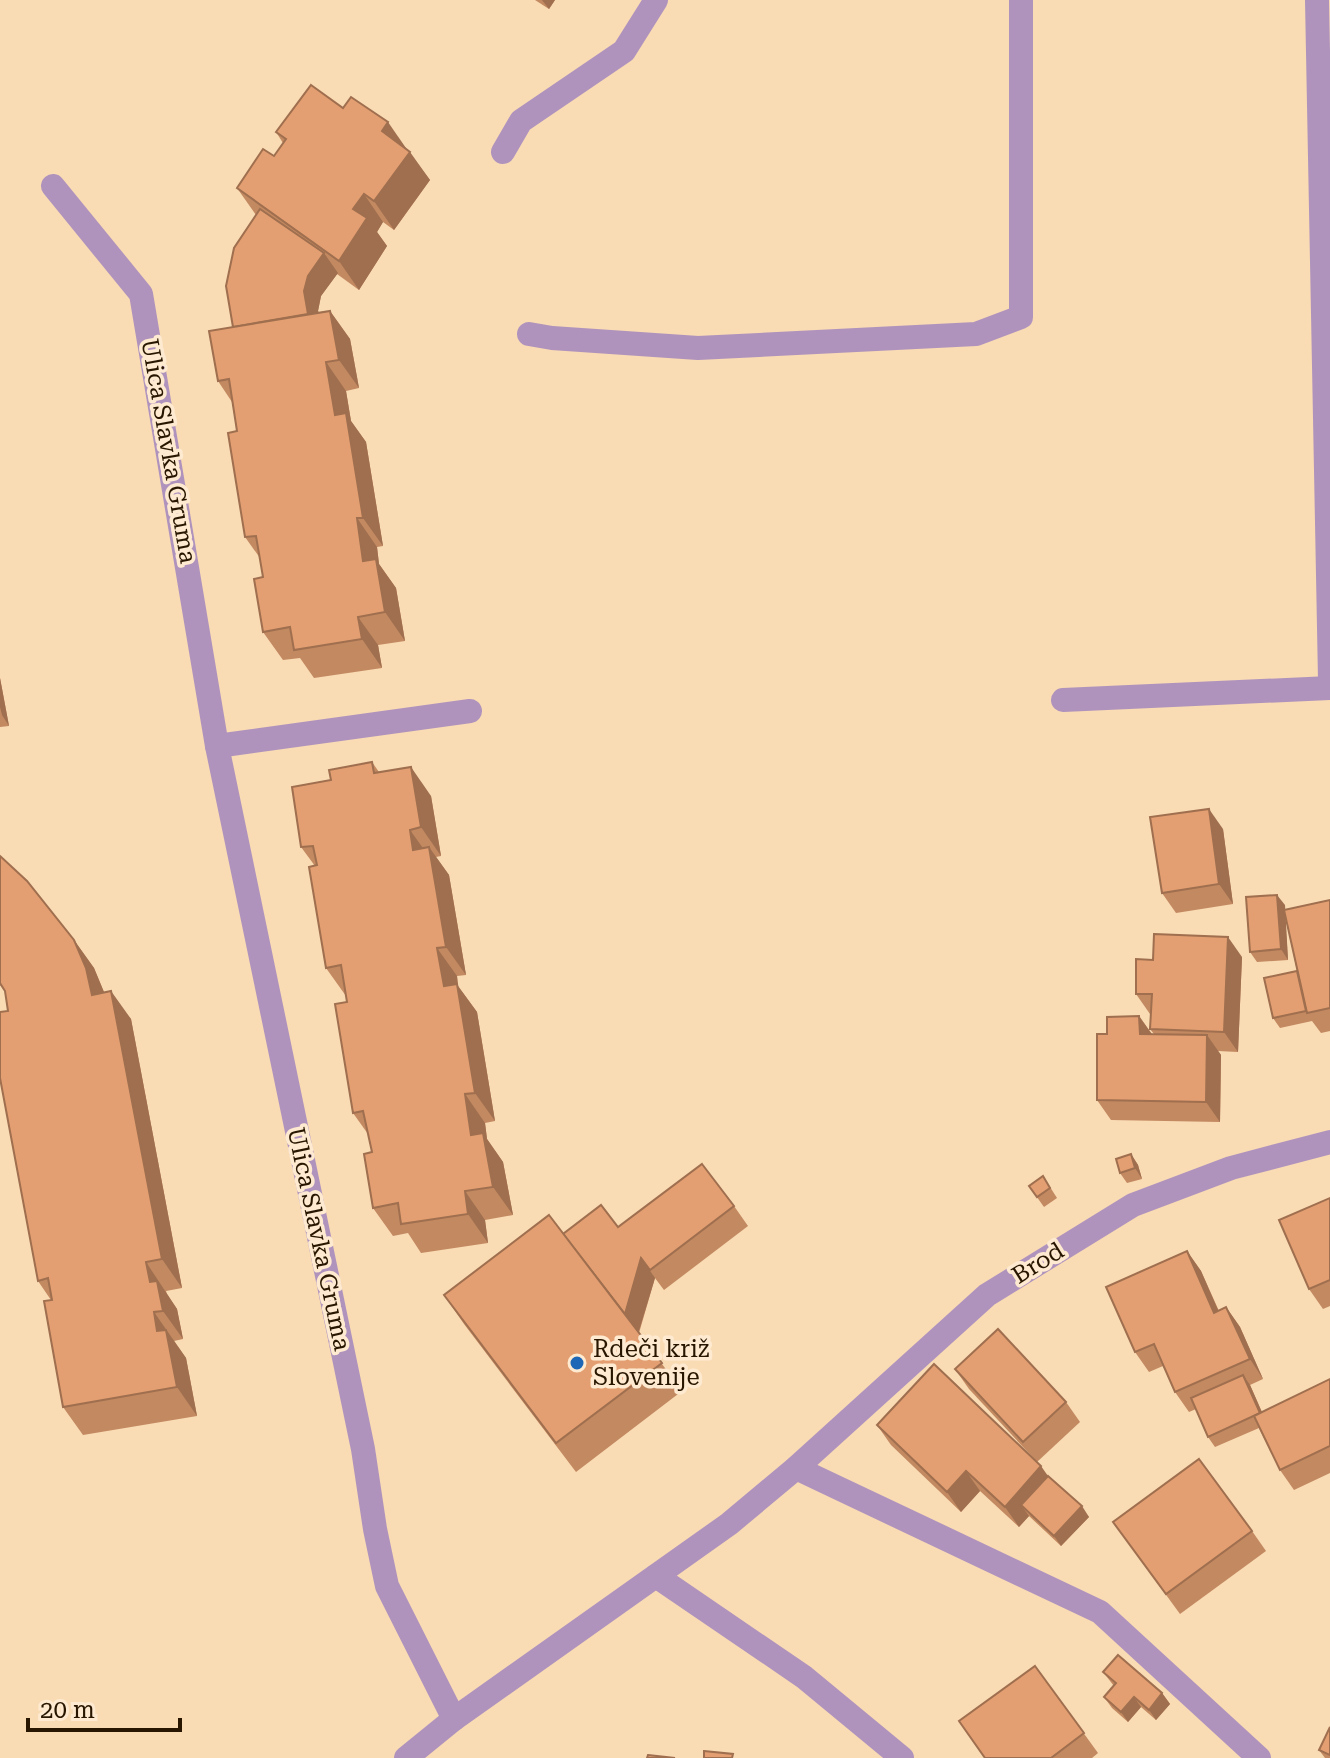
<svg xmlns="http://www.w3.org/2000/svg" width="1330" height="1758" viewBox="0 0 1330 1758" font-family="'Roboto Serif',serif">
  <rect width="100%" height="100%" fill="#f9dbb4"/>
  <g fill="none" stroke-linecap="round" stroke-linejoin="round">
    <g stroke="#af93bd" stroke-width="24">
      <polyline points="1317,0 1330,679"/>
      <polyline points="503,152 521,121 624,51 656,0"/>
      <polyline points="53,186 141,294 217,746"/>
      <polyline points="529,334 552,338 698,348 976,334 1021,317 1021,0"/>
      <polyline points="1063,700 1330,688"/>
      <polyline points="796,1468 1100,1612 1259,1758"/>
      <polyline points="656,1576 804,1677 902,1758"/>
      <polyline points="454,1719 387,1586 375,1529 363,1449 217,746 470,711"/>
      <polyline points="406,1758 454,1719 729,1524 796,1468 987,1295 1133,1205 1231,1168 1330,1142"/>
    </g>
  </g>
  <g fill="#c38961">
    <polygon points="535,0 555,0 549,9"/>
    <polygon points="343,108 407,150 430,180 394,230 383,222 377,232 387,246 359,290 337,274 321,296 318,311 319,312 330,311 350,339 359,388 346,391 351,421 366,442 383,546 377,547 379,564 396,588 405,641 378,645 382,668 314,678 300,658 283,660 263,632 263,577 260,558 245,537 237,431 232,402 218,381 233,327 256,215 237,188 274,156 283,143 276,132"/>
    <polygon points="0,678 9,726 0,727"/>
    <polygon points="372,762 379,772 431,796 441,856 436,857 449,875 466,975 457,976 458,986 477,1012 495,1121 485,1123 487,1139 503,1162 513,1215 485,1220 488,1243 421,1253 408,1233 393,1236 373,1208 372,1152 368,1134 353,1113 346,996 326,968 315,866 301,847 331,780"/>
    <polygon points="1223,829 1233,904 1176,913 1162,893"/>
    <polygon points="0,856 74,940 94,968 104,992 131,1019 182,1288 166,1291 167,1294 177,1309 183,1339 174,1341 186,1358 197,1416 83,1435 63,1407 51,1300 38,1281 8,1011 5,991 0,985"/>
    <polygon points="1330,900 1330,1031 1321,1033 1312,1021 1280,1028 1273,1018 1297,971 1285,915 1288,960 1257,962 1250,952 1285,905 1285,910"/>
    <polygon points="1242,957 1238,1052 1218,1051 1221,1055 1220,1122 1111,1120 1097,1100 1107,1034 1139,1016 1152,1034 1154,1034 1150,1029 1151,1014 1150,1014 1136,994 1153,960"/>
    <polygon points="1131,1154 1138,1165 1142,1179 1127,1183 1120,1173"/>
    <polygon points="1043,1176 1057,1198 1044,1207 1029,1186"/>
    <polygon points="1330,1198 1330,1306 1323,1309 1309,1289"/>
    <polygon points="734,1206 748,1226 664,1290 655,1278 639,1333 682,1391 576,1472 464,1324 444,1295 563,1234 618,1227"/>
    <polygon points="1187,1251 1201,1271 1219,1311 1226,1307 1240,1327 1263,1379 1250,1385 1262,1412 1330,1379 1330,1473 1294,1490 1280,1470 1259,1428 1215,1447 1208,1437 1196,1409 1189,1412 1175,1392 1163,1366 1149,1372 1135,1352"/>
    <polygon points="955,1369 1066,1402 1080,1422 1037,1462 969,1389"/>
    <polygon points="877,1425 1048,1476 1089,1517 1061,1546 1029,1516 1019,1527 980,1491 961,1512 891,1445"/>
    <polygon points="1113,1522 1252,1531 1266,1551 1180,1614"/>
    <polygon points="1035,1666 1098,1753 1092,1758 985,1758"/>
    <polygon points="1103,1672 1162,1693 1170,1704 1156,1720 1141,1707 1128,1722 1112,1708 1104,1697 1114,1686"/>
    <polygon points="1330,1727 1330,1758 1325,1758 1319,1750"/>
  </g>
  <g fill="#9f6f4f">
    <polygon points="542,0 555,0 549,9"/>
    <polygon points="388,122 408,151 382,131"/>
    <polygon points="410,152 430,180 394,230 374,201"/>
    <polygon points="364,194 383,222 377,232 387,246 359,290 339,261 353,209"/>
    <polygon points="324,253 338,273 321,296 318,311 323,340 309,320 304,291 308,276"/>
    <polygon points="330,311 350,339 359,388 339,360"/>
    <polygon points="326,362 346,391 351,421 366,442 383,546 363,518 335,415"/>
    <polygon points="357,518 377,547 379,564 396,588 405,641 385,612 363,561"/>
    <polygon points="358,617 378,645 382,668 362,639"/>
    <polygon points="0,678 9,726 2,715 0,707"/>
    <polygon points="411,767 431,796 441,856 421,827"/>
    <polygon points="1209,809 1223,829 1233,904 1219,884"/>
    <polygon points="410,830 430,858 413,850"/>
    <polygon points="429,847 449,875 466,975 446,947"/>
    <polygon points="1277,895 1285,905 1288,960 1281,949"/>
    <polygon points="1228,937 1242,957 1238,1052 1224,1032"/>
    <polygon points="74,940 94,968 106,997 92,995"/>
    <polygon points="437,948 457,976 458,986 477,1012 495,1121 475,1093 444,986"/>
    <polygon points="111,991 131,1019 182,1288 162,1259"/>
    <polygon points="1139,1016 1153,1036 1140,1034"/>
    <polygon points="1207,1035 1221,1055 1220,1122 1206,1102"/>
    <polygon points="465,1094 485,1123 487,1139 503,1162 513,1215 493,1187 471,1135"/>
    <polygon points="1131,1154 1138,1165 1142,1179 1135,1168"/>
    <polygon points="465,1191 485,1220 488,1243 468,1214"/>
    <polygon points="1187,1251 1201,1271 1228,1333 1214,1313"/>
    <polygon points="641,1258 655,1278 638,1334 625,1314"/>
    <polygon points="146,1262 177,1309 183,1339 163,1311 150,1282"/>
    <polygon points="1226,1307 1240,1327 1263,1379 1250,1359"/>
    <polygon points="154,1312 186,1358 197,1416 177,1387 157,1331"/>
    <polygon points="1243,1375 1250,1385 1267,1424 1260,1414"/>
    <polygon points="1041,1466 1055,1486 1021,1505 1029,1516 1019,1527 1005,1507"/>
    <polygon points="966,1471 980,1491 961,1512 947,1492"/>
    <polygon points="1082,1506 1089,1517 1061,1546 1054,1536"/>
    <polygon points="1162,1693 1170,1704 1156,1720 1149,1710"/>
    <polygon points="1134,1697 1141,1707 1128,1722 1121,1712"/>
  </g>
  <g fill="#e39f71" stroke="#9f6f4f" stroke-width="2">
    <polygon points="311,85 343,108 351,97 388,122 382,131 410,152 374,201 364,194 353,209 367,218 339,261 237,188 263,149 274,156 286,139 276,132"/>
    <polygon points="260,209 324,253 308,276 304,291 308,314 233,327 226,286 234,248"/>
    <polygon points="330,311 339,360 326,362 335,415 346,413 363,518 357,518 363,561 376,559 385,612 358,617 362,639 294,650 290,627 263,632 254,579 263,577 256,536 245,537 228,433 237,431 229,379 218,381 209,331"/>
    <polygon points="372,762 374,773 411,767 421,827 410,830 413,850 429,847 446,947 437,948 444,986 457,984 475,1093 465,1094 471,1135 483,1133 493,1187 465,1191 468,1214 401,1224 398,1203 373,1208 364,1154 372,1152 363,1111 353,1113 335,1004 347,1002 341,965 326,968 309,867 317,865 313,846 301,847 292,787 331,780 329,770"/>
    <polygon points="1209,809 1219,884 1162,893 1150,817"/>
    <polygon points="0,856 27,881 74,940 86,968 92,995 111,991 162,1259 146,1262 150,1282 157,1281 163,1311 154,1312 157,1331 166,1330 177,1387 63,1407 44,1301 52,1300 48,1278 38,1281 0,1078 0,1012 8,1011 5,991 0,983"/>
    <polygon points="1277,895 1281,949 1250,952 1246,897"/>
    <polygon points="1330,900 1330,1008 1307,1013 1284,910"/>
    <polygon points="1154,934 1228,937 1224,1032 1150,1029 1152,994 1136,994 1136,959 1153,960"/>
    <polygon points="1297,971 1306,1011 1273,1018 1264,978"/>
    <polygon points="1139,1016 1140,1034 1207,1035 1206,1102 1097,1100 1097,1034 1107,1034 1107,1017"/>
    <polygon points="1131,1154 1135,1168 1120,1173 1116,1159"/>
    <polygon points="702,1164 734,1206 650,1270 641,1258 625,1314 563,1234 601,1205 618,1227"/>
    <polygon points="1043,1176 1050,1188 1037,1197 1029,1186"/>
    <polygon points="1330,1198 1330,1280 1309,1289 1279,1220"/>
    <polygon points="549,1215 662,1363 556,1443 444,1295"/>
    <polygon points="1187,1251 1214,1313 1226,1307 1250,1359 1175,1392 1154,1344 1135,1352 1106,1287"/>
    <polygon points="998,1329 1066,1402 1023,1442 955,1369"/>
    <polygon points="934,1364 1041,1466 1005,1507 966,1471 947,1492 877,1425"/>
    <polygon points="1243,1375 1260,1413 1208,1437 1191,1398"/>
    <polygon points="1330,1379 1330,1446 1280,1470 1254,1416"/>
    <polygon points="1199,1459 1252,1531 1166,1594 1113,1522"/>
    <polygon points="1048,1476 1082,1506 1054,1536 1021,1505"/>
    <polygon points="1118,1655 1162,1693 1149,1710 1134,1697 1121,1712 1104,1697 1116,1683 1103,1672"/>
    <polygon points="1035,1666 1084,1733 1051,1758 985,1758 959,1721"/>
    <polygon points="1330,1727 1330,1755 1319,1750"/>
    <polygon points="704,1751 733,1754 732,1758 704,1758"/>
    <polygon points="648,1755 675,1758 647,1758"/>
  </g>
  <circle fill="#1e66b6" stroke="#feead0" stroke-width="3" cx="577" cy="1363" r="8"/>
  <g text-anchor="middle" stroke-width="7" stroke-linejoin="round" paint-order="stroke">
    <g font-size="24" fill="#281600" stroke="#feead0">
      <text transform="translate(169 451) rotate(80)" y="8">Ulica Slavka Gruma</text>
      <text transform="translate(319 1239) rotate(78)" y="8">Ulica Slavka Gruma</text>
      <text transform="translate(1038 1263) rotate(-32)" y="8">Brod</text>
    </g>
    <g font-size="24" fill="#281600" stroke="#feead0" text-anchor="start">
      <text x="593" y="1357">Rdeči križ<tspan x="593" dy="28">Slovenije</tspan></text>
    </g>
  </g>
  <path d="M28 1718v12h152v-12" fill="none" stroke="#281600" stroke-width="4"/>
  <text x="40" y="1718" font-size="24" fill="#281600" stroke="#feead0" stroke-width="6" paint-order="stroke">20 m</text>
</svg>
